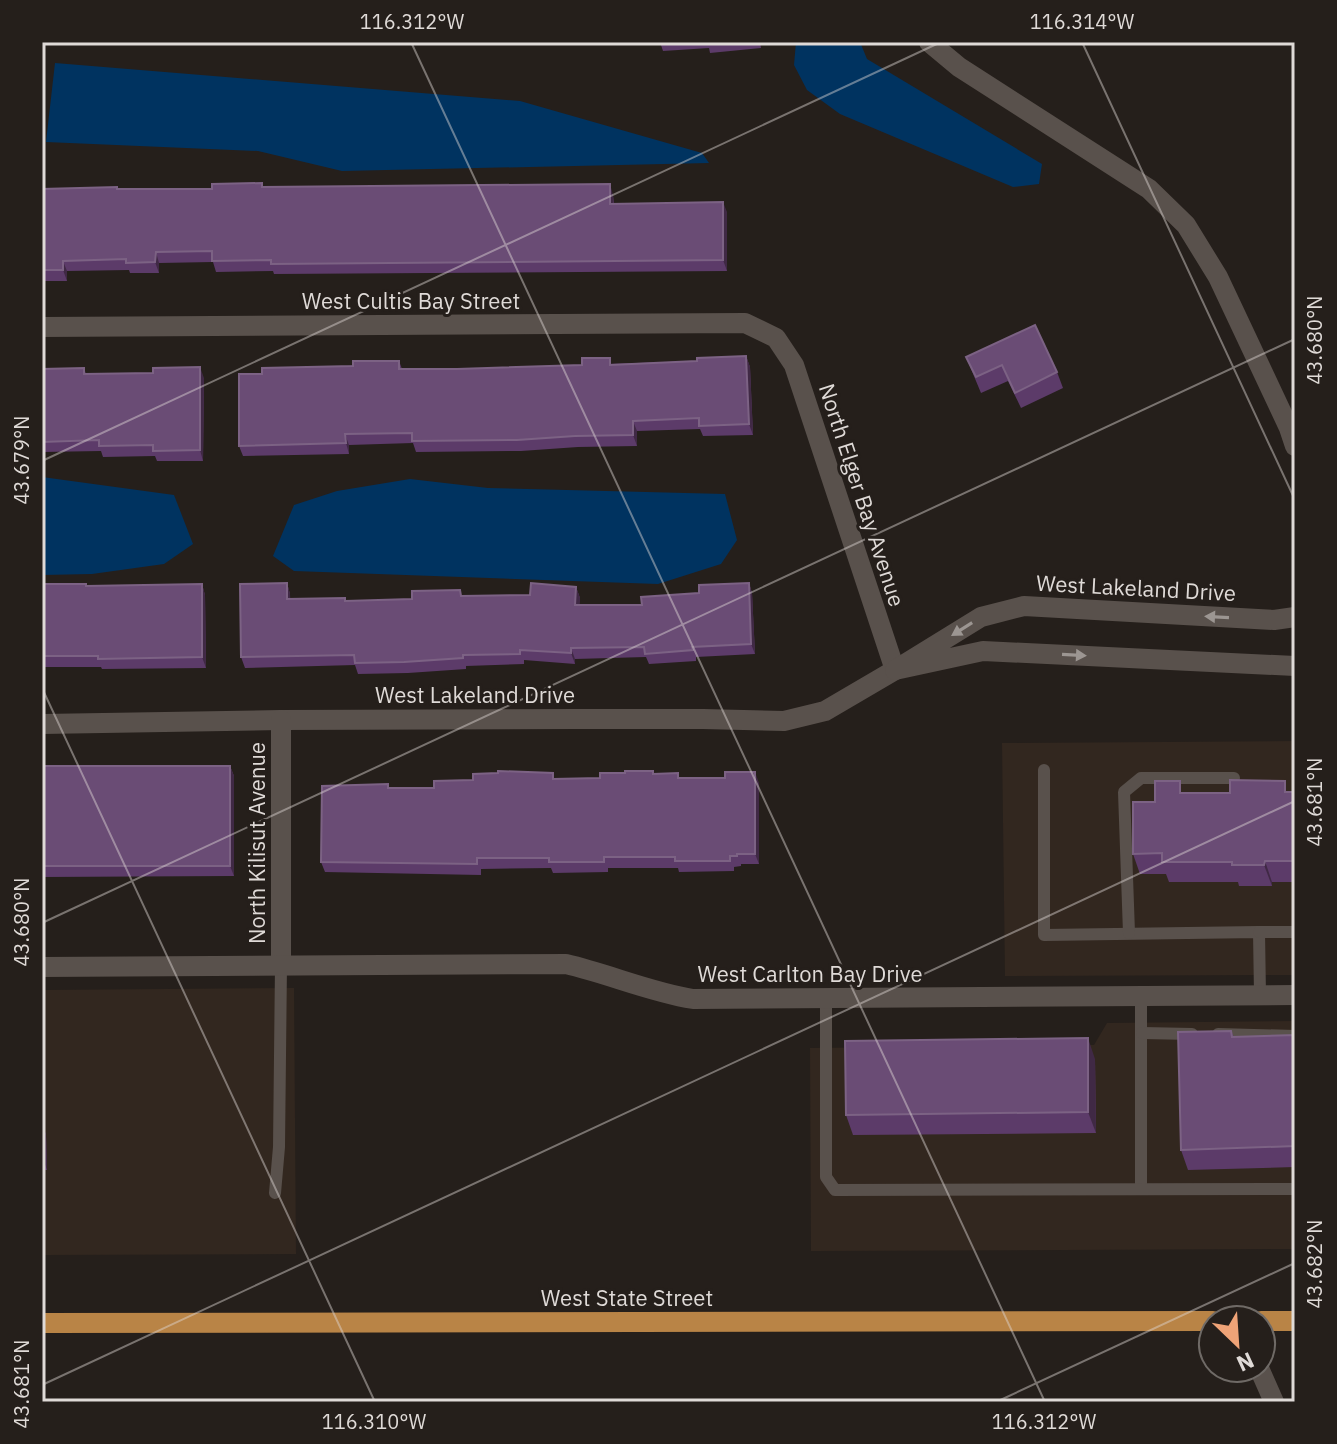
<svg xmlns="http://www.w3.org/2000/svg" width="1337" height="1444" viewBox="0 0 1337 1444" font-family="'IBM Plex Sans',sans-serif">
  <rect width="100%" height="100%" fill="#251f1b"/>
  <g fill="#32271f">
    <polygon points="1295,741 1295,975 1005,976 1002,743"/>
    <polygon points="294,988 296,1254 42,1255 42,990"/>
    <polygon points="1295,1021 1295,1249 811,1251 810,1048 1094,1045 1107,1023"/>
  </g>
  <g fill="#003360">
    <polygon points="796,42 860,42 867,59 1042,164 1039,184 1013,187 840,114 807,90 794,65"/>
    <polygon points="55,63 520,101 702,153 709,163 342,171 258,151 46,142"/>
    <polygon points="42,477 174,495 193,544 164,564 92,574 42,575"/>
    <polygon points="410,479 488,488 725,494 737,540 721,564 658,584 294,571 273,556 294,505 337,491"/>
  </g>
  <g fill="none" stroke-linecap="round" stroke-linejoin="round">
    <g stroke="#59514c" stroke-width="12">
      <polyline points="1044,770 1044,935 1259,932 1260,995"/>
      <polyline points="1259,932 1295,932"/>
      <polyline points="1129,933 1124,792 1141,778 1234,778"/>
      <polyline points="1141,996 1141,1189"/>
      <polyline points="826,999 826,1177 835,1190 1295,1189"/>
      <polyline points="1142,1033 1192,1034"/>
      <polyline points="1218,1034 1295,1036"/>
      <polyline points="275,1193 279,1147 281,965"/>
    </g>
    <g stroke="#59514c" stroke-width="20">
      <polyline points="929,42 959,67 1149,189 1186,225 1218,277 1289,428 1295,446"/>
      <polyline points="42,327 745,323 776,338 794,365 895,670 825,711 784,721 703,719 575,719 281,720 42,724"/>
      <polyline points="1295,617 1274,620 1024,606 981,617 895,670 983,651 1295,666"/>
      <polyline points="281,965 281,720"/>
      <path d="M 42,967 L 566,964 C 609,974 650,992 693,999 L 1295,995"/>
      <polyline points="1259,1368 1274,1402"/>
    </g>
    <g stroke="#b98446" stroke-width="20">
      <polyline points="1261,1321 1295,1321"/>
      <polyline points="42,1323 1213,1321"/>
    </g>
  </g>
  <g fill="#5c3b69">
    <polygon points="660,42 760,42 761,48 710,53 709,48 663,51"/>
    <polygon points="264,187 613,195 614,204 727,212 727,271 274,274 273,271 216,272 213,262 159,263 159,273 130,273 129,270 67,271 67,281 42,281 42,189 212,189"/>
    <polygon points="746,356 750,367 753,435 703,436 700,429 637,431 637,446 578,447 521,451 416,452 413,443 349,445 349,454 243,456 239,446 262,374 399,361 402,369 457,369 697,361"/>
    <polygon points="966,357 1057,372 1063,388 1021,408 1008,381 981,393"/>
    <polygon points="84,368 86,374 204,378 203,461 157,461 155,456 103,457 101,451 42,452 42,369"/>
    <polygon points="287,583 290,594 290,599 345,598 346,601 530,595 576,587 580,598 579,605 642,605 749,583 752,593 755,654 696,657 696,661 649,664 646,657 575,659 575,664 524,660 524,664 466,666 466,669 408,673 358,674 355,665 245,668 241,657"/>
    <polygon points="42,584 87,586 202,584 205,595 206,668 102,669 101,667 42,667"/>
    <polygon points="42,766 230,766 234,776 234,876 42,877"/>
    <polygon points="653,771 654,774 678,773 679,778 759,783 759,864 741,864 741,866 734,867 734,871 679,872 678,868 608,868 608,872 553,873 551,868 481,869 481,875 325,872 321,862 389,788 434,788 556,779 600,778 625,773"/>
    <polygon points="1295,792 1295,882 1272,882 1272,886 1239,886 1238,882 1169,882 1166,874 1140,874 1133,854 1184,793"/>
    <polygon points="1231,1031 1234,1037 1295,1035 1295,1167 1188,1170 1181,1150"/>
    <polygon points="1095,1059 1096,1133 853,1135 846,1115"/>
    <polygon points="42,1123 46,1135 47,1170 42,1170"/>
  </g>
  <g fill="#402945">
    <polygon points="610,184 613,195 614,214 610,204"/>
    <polygon points="723,202 727,212 727,271 723,260"/>
    <polygon points="156,252 159,263 159,273 155,262"/>
    <polygon points="63,261 67,271 67,281 63,270"/>
    <polygon points="746,356 750,367 753,435 749,424"/>
    <polygon points="200,367 204,378 203,461 200,450"/>
    <polygon points="633,421 637,431 637,446 633,435"/>
    <polygon points="345,434 349,445 349,454 346,443"/>
    <polygon points="287,583 290,594 291,610 287,599"/>
    <polygon points="749,583 752,593 755,654 751,644"/>
    <polygon points="202,584 205,595 206,668 202,657"/>
    <polygon points="576,587 580,598 579,616 575,605"/>
    <polygon points="571,648 575,659 575,664 571,653"/>
    <polygon points="230,766 234,776 234,876 230,866"/>
    <polygon points="755,772 759,783 759,864 755,854"/>
    <polygon points="1265,861 1272,882 1272,886 1264,865"/>
    <polygon points="1088,1038 1095,1059 1096,1133 1088,1112"/>
    <polygon points="42,1123 46,1135 47,1170 42,1156"/>
  </g>
  <g fill="#6a4c75" stroke="#7c6284" stroke-width="2">
    <polygon points="262,183 262,187 610,184 610,204 723,202 723,260 271,264 271,260 212,261 212,251 156,252 155,262 126,263 126,259 63,261 63,270 42,270 42,189 117,187 117,189 212,189 212,184"/>
    <polygon points="1035,325 1057,372 1015,393 1002,365 976,377 966,357"/>
    <polygon points="746,356 749,424 699,426 699,418 633,421 633,435 575,436 517,440 412,441 412,433 345,434 346,443 239,446 239,374 262,374 262,368 353,366 353,361 399,361 399,369 457,369 582,365 582,358 610,358 610,365 697,361 697,358"/>
    <polygon points="200,367 200,450 153,451 153,445 99,446 99,440 42,442 42,369 84,368 84,374 153,373 153,368"/>
    <polygon points="287,583 287,599 345,598 345,601 412,599 412,591 460,590 461,596 530,595 531,583 576,587 575,605 642,605 641,597 699,593 699,585 749,583 751,644 692,647 693,650 645,654 644,647 571,648 571,653 520,650 520,654 463,655 463,658 404,662 355,663 354,655 241,657 240,584"/>
    <polygon points="42,584 86,584 86,586 202,584 202,657 98,659 98,656 42,656"/>
    <rect x="42" y="766" width="188" height="100"/>
    <polygon points="498,771 553,773 553,779 600,778 600,773 625,773 625,771 653,771 653,774 678,773 678,778 725,778 725,772 755,772 755,854 737,854 737,856 730,856 730,861 675,861 675,857 604,857 604,862 549,862 549,858 477,858 477,864 321,862 322,786 388,784 388,788 434,788 434,781 473,780 473,774 498,773"/>
    <polygon points="1230,780 1285,781 1285,792 1295,792 1295,861 1265,861 1264,865 1232,865 1232,862 1162,862 1162,853 1133,854 1133,802 1155,802 1155,781 1180,781 1180,793 1230,793"/>
    <polygon points="1231,1031 1232,1037 1295,1035 1295,1146 1181,1150 1178,1032"/>
    <polygon points="1088,1038 1088,1112 846,1115 845,1041"/>
  </g>
  <defs><path id="oneway-solid" d="M-6-.8H1V-3.2L6.5 0L1 3.2V.8H-6Z" transform="scale(2)"/></defs>
  <g fill="#9c9692">
    <use href="#oneway-solid" transform="translate(1217 617) rotate(-177)"/>
    <use href="#oneway-solid" transform="translate(962 629) rotate(148)"/>
    <use href="#oneway-solid" transform="translate(1074 655) rotate(3)"/>
  </g>
  <path fill="none" stroke="#dfdad7" stroke-width="2" stroke-opacity="0.45" d="M 411,42 L 1045,1402M 1082,42 L 1295,500M 42,461 L 941,42M 42,688 L 375,1402M 42,923 L 1295,339M 42,1385 L 1295,801M 996,1402 L 1295,1263"/>
  <g text-anchor="middle" stroke-width="6" stroke-linejoin="round" paint-order="stroke">
    <g font-size="22" fill="#dfdad7" stroke="#251f1b">
      <text x="411" y="309">West Cultis Bay Street</text>
      <text transform="translate(862 495) rotate(72)" y="8">North Elger Bay Avenue</text>
      <text transform="translate(1136 588) rotate(3)" y="8">West Lakeland Drive</text>
      <text x="475" y="703">West Lakeland Drive</text>
      <text transform="translate(257 843) rotate(-90)" y="8">North Kilisut Avenue</text>
      <text x="810" y="982">West Carlton Bay Drive</text>
      <text x="627" y="1306">West State Street</text>
    </g>
  </g>
  <rect width="1337" height="1444" fill="none" stroke="#251f1b" stroke-width="88"/>
  <g transform="translate(1237 1344) rotate(155)"><circle r="38" fill="#251f1b" stroke="#6f6a66" stroke-width="2"/>
  <path d="M0-6L14 30L0 20L-14 30Z" fill="#efa377"/>
  <text y="-12" font-size="22" font-weight="bold" text-anchor="middle" fill="#dfdad7">N</text>
  </g>
  <rect x="44" y="44" width="1249" height="1356" fill="none" stroke="#dfdad7" stroke-width="3"/>
  <g font-size="20" text-anchor="middle" fill="#dfdad7">
    <text x="412" y="29">116.312°W</text>
    <text x="1082" y="29">116.314°W</text>
    <text transform="translate(1315 340) rotate(-90)" y="7">43.680°N</text>
    <text transform="translate(22 460) rotate(-90)" y="7">43.679°N</text>
    <text transform="translate(1315 802) rotate(-90)" y="7">43.681°N</text>
    <text transform="translate(22 922) rotate(-90)" y="7">43.680°N</text>
    <text transform="translate(1315 1264) rotate(-90)" y="7">43.682°N</text>
    <text transform="translate(22 1384) rotate(-90)" y="7">43.681°N</text>
    <text x="374" y="1429">116.310°W</text>
    <text x="1044" y="1429">116.312°W</text>
  </g>
</svg>
